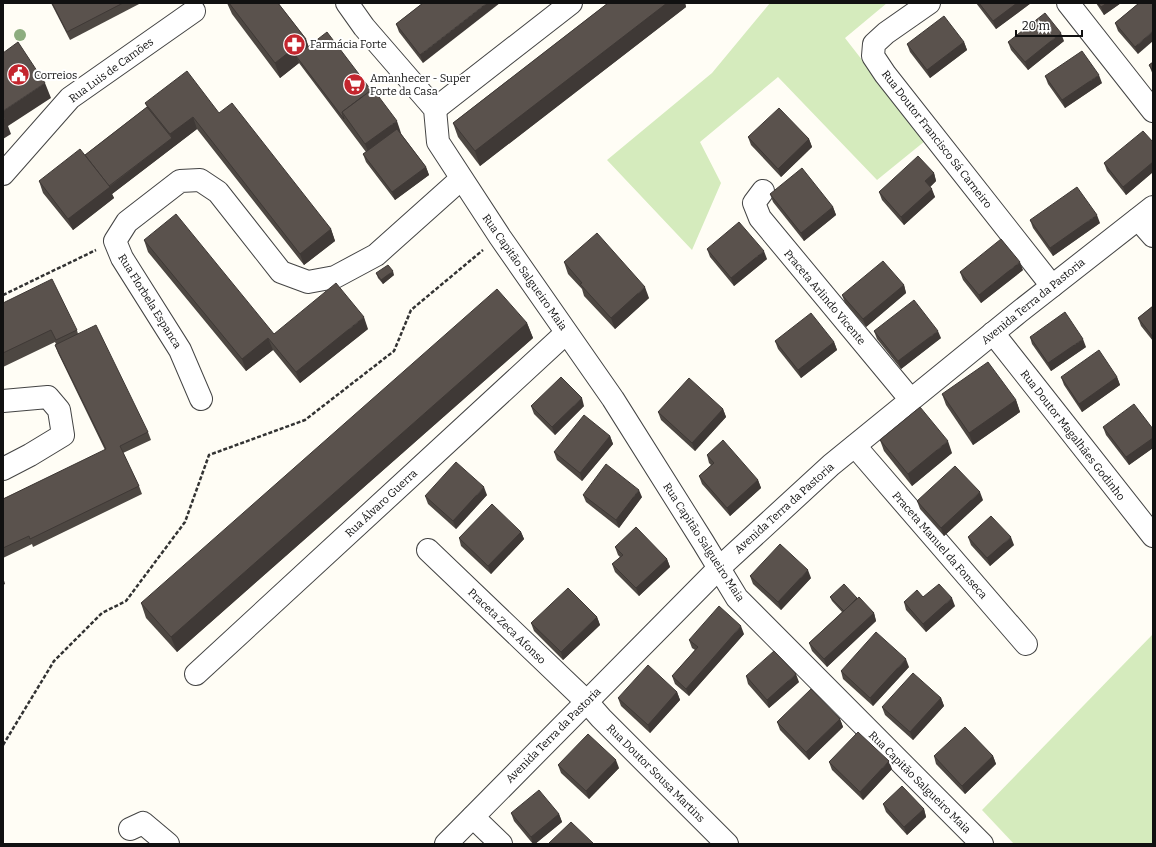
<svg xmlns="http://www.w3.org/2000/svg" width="1156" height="847" viewBox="0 0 1156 847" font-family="Bitter,serif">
  <rect width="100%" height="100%" fill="#fffdf5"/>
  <g fill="#d5ebbd">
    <polygon points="770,3 887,3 845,38 925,141 877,180 778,77 700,142 721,183 692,250 607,160 712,73"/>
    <polygon points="1153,634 1153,844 1014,844 982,810"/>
  </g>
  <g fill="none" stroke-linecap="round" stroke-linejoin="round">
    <defs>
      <g id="street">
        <polyline points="347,3 364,27 435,109 438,142 500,237 613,399 703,542 737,598 982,844"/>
        <polyline points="929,3 886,33 874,44 873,56 885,74 1052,286"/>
        <polyline points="1068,3 1153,111"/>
        <polyline points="435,109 571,3"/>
        <polyline points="3,174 70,98 194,11"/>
        <polyline points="763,191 754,203 760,218 911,400"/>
        <polyline points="1138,219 1153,236"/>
        <polyline points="993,333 1153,536"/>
        <polyline points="201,399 180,350 122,258 115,241 127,222 180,181 200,180 218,192 281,272 308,282 335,277 376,255 461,179"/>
        <polyline points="3,401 48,397 59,410 63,435 30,455 3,469"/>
        <polyline points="855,446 1026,644"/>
        <polyline points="428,550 587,702 601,718 727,844"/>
        <polyline points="196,674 566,333"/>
        <polyline points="473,817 501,844"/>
        <polyline points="130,829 143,823 168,844"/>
        <polyline points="446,844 719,568 831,465 1019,312 1153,207"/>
      </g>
    </defs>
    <use href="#street" stroke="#444" stroke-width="24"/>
    <g stroke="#333" stroke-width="2.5" stroke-dasharray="4 2" stroke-linecap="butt">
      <polyline points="3,295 96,250"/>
      <polyline points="3,745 54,661 102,613 126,601 185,522 209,455 305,420 394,351 411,310 483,250"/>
    </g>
    <use href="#street" stroke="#fff" stroke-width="22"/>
  </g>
  <circle fill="#8dad7f" cx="20" cy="35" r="6"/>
  <g fill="#4d4742">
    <polygon points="51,3 141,3 70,40"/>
    <polygon points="227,3 278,3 306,39 308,46 402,135 426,167 429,175 395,200 366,162 363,154 366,152 299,63 280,78 232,14"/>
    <polygon points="423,3 423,63 399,32 396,24"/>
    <polygon points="608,3 685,3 686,7 480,166 458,137 453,123"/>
    <polygon points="976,3 1031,3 996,29"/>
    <polygon points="1096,3 1121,3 1104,15"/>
    <polygon points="1139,3 1138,54 1118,31 1115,23"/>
    <polygon points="1064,41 1028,70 1011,50 1008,42"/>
    <polygon points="964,42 967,50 930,78 910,52 907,44"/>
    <polygon points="1153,62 1153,75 1149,65"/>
    <polygon points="1045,76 1102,83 1065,108 1048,84"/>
    <polygon points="145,103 219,113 331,229 335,241 304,265 197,129 112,194 114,198 73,230 43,193 39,181 85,155 147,107"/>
    <polygon points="748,137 809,139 812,147 781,177 751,145"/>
    <polygon points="1153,142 1153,172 1126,195 1107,171 1104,163"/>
    <polygon points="934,173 936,181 930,187 935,197 904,225 882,200 879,192"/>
    <polygon points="770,194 833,207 836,215 804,241 773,202"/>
    <polygon points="1030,220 1100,223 1053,256 1033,228"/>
    <polygon points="144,240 274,334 368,329 300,383 273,350 246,371 148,252"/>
    <polygon points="707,249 767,259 734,286 710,257"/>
    <polygon points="564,262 649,298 615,329 584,296 582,289 568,274"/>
    <polygon points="1023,270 981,303 963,280 960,272"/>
    <polygon points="376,273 394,275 383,284 378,278"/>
    <polygon points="904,285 906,293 866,327 845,303 842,295"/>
    <polygon points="3,303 77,330 78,334 148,432 151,440 123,453 139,486 142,494 33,547 32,544 3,558 3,499 105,450 58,353 55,345 56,344 55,342 3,367"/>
    <polygon points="1153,306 1153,341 1141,326 1138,318"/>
    <polygon points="527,323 533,338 177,652 146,618 141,603"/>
    <polygon points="874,331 941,338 901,369 877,339"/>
    <polygon points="1030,337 1086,347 1051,371 1032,344"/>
    <polygon points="775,341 834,342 837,350 801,378 778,349"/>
    <polygon points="1061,377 1117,377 1120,385 1082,412 1064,385"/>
    <polygon points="942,394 1016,400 1020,412 973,445 946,405"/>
    <polygon points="531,406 584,406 555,435 534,414"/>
    <polygon points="723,409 726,417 695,451 661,420 658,412"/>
    <polygon points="1103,427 1153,429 1153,448 1129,465 1106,435"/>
    <polygon points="610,436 613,444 582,481 557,460 554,452"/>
    <polygon points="880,440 952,453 912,486 884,451"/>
    <polygon points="707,455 758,480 761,488 730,516 702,484 699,476 711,465 709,463"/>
    <polygon points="487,495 456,529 428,504 425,496"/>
    <polygon points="583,495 642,497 619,528 586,502"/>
    <polygon points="983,500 944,536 920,509 917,501"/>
    <polygon points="521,532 524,539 491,574 461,546 459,538"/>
    <polygon points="968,537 1014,545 990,566 971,545"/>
    <polygon points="615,547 667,559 670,567 639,596 615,572 612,564 620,557 618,555"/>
    <polygon points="750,576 811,578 781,610 753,584"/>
    <polygon points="3,577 5,584 3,585"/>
    <polygon points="830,597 857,598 874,613 876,621 827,667 812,651 809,643 842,612 832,601"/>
    <polygon points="923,597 955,606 926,632 906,610 904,602"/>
    <polygon points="597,617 600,625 563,660 534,631 531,623"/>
    <polygon points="744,634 689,696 675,684 672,676 695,650 692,648 689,640"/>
    <polygon points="909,667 873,706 843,679 841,671"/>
    <polygon points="746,676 799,682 769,708 748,684"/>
    <polygon points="677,692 680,700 650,733 621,706 618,698"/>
    <polygon points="941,698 944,706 913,740 885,715 882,707"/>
    <polygon points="840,719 843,727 809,760 780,730 777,722"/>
    <polygon points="934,756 993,756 996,764 965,794 936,764"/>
    <polygon points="829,762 892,769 863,800 832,770"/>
    <polygon points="558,765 619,768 589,799 561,773"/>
    <polygon points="883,804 924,809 926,817 907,835 886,812"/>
    <polygon points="511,813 559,814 562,822 535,844 533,844 514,821"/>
  </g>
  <g fill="#3f3936">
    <polygon points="487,3 500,3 423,63 420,55"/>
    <polygon points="667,3 685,3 686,7 480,166 475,151"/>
    <polygon points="1017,3 1031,3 996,29 993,21"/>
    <polygon points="1107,3 1121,3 1104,15 1101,7"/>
    <polygon points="1153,31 1153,41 1138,54 1135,47"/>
    <polygon points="1061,33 1064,41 1028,70 1025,62"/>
    <polygon points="306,39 311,54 296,56 299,63 280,78 275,63"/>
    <polygon points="964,42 967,50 930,78 927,70"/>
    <polygon points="1099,75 1102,83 1065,108 1062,100"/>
    <polygon points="45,83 51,98 8,126 11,134 3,139 3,111"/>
    <polygon points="193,117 197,129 112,194 114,198 73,230 68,219 172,138 170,134"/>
    <polygon points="397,121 402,136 371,159 365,144"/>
    <polygon points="809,139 812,147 781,177 778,169"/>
    <polygon points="1153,162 1153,172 1126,195 1123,187"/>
    <polygon points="426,167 429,175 395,200 392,192"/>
    <polygon points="934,173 936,181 928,189 925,181"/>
    <polygon points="932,189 935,197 904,225 901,217"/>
    <polygon points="833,207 836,215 804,241 801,233"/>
    <polygon points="1097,215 1100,223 1053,256 1050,248"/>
    <polygon points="331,229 335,241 304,265 300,254"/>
    <polygon points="764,251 767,259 734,286 731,278"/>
    <polygon points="1020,262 1023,270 981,303 979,295"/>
    <polygon points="393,271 394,275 383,284 381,280"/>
    <polygon points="904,285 906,293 866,327 863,319"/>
    <polygon points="645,287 649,298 615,329 611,318"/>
    <polygon points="364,317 368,329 300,383 296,372"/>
    <polygon points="527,323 533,338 177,652 171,637"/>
    <polygon points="938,331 941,338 901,369 898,361"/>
    <polygon points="268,338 273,350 246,371 242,359"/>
    <polygon points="1083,339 1086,347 1051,371 1048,363"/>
    <polygon points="834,342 837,350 801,378 798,370"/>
    <polygon points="1117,377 1120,385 1082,412 1079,404"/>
    <polygon points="582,398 584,406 555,435 552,427"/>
    <polygon points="1016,400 1020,412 973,445 969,433"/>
    <polygon points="723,409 726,417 695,451 692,443"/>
    <polygon points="610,436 613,444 582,481 580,473"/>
    <polygon points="1153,438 1153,448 1129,465 1126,457"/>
    <polygon points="948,441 952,453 912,486 908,474"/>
    <polygon points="758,480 761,488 730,516 727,508"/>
    <polygon points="484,487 487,495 456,529 453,521"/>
    <polygon points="639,490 642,497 619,528 616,520"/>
    <polygon points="980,492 983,500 944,536 941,528"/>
    <polygon points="521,532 524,539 491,574 488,566"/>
    <polygon points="1011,537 1014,545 990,566 987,558"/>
    <polygon points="667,559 670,567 639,596 636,588"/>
    <polygon points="808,570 811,578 781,610 778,602"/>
    <polygon points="952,598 955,606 926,632 923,624"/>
    <polygon points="874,613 876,621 827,667 824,659"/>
    <polygon points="597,617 600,625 563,660 561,652"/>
    <polygon points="741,626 744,634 689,696 686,689"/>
    <polygon points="906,659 909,667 873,706 870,698"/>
    <polygon points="796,674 799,682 769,708 767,700"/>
    <polygon points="677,692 680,700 650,733 648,725"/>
    <polygon points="941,698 944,706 913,740 910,732"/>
    <polygon points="840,719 843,727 809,760 806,752"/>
    <polygon points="993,756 996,764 965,794 962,786"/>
    <polygon points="616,760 619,768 589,799 586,791"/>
    <polygon points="889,761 892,769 863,800 860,792"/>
    <polygon points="924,809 926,817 907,835 904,827"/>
    <polygon points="559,814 562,822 535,844 533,844 531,837"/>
  </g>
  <g fill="#5a524d" stroke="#3f3936">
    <polygon points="52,3 123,3 67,32"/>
    <polygon points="229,3 278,3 306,39 275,63"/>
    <polygon points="423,3 487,3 420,55 396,24"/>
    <polygon points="608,3 667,3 475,151 453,123"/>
    <polygon points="979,3 1017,3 993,21"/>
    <polygon points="1098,3 1107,3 1101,7"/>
    <polygon points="1139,3 1153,3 1153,31 1135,47 1115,23"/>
    <polygon points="1045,13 1061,33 1025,62 1008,42"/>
    <polygon points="944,16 964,42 927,70 907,44"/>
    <polygon points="327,32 371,90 342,112 344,119 296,56"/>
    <polygon points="18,42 45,83 3,111 3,53"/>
    <polygon points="1082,51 1099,75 1062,100 1045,76"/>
    <polygon points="1153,62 1153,71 1149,65"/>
    <polygon points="187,71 219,113 232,103 331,229 300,254 193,117 170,134 145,103"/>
    <polygon points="373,89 397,121 365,144 342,112"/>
    <polygon points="147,107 172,138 109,186 85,155"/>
    <polygon points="779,108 809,139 778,169 748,137"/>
    <polygon points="3,115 5,119 3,121"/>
    <polygon points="397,129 426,167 392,192 363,154"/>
    <polygon points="1143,131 1153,142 1153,162 1123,187 1104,163"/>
    <polygon points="80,149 110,187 68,219 39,181"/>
    <polygon points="918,156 934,173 925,181 932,189 901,217 879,192"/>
    <polygon points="802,168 833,207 801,233 770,194"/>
    <polygon points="1077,187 1097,215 1050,248 1030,220"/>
    <polygon points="176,214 274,334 336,283 364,317 296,372 268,338 242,359 144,240"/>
    <polygon points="739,222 764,251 731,278 707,249"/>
    <polygon points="597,233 645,287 611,318 580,284 582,283 564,262"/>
    <polygon points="1001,239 1020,262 979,295 960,272"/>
    <polygon points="883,261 904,285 863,319 842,295"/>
    <polygon points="388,265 393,271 381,280 376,273"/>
    <polygon points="52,279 77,330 56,340 51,330 3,353 3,303"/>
    <polygon points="497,289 527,323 171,637 141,603"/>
    <polygon points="914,300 938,331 898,361 874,331"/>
    <polygon points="1153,306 1153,337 1138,318"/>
    <polygon points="1065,312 1083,339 1048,363 1030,337"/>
    <polygon points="811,313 834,342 798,370 775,341"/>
    <polygon points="96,325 148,432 120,446 139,486 30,539 29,536 3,548 3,499 106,449 55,345"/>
    <polygon points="1099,350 1117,377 1079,404 1061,377"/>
    <polygon points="988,362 1016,400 969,433 942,394"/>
    <polygon points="561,377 582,398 552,427 531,406"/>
    <polygon points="689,378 723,409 692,443 658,412"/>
    <polygon points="1134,404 1153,429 1153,438 1126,457 1103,427"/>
    <polygon points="920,407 948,441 908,474 880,440"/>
    <polygon points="584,415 610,436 580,473 554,452"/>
    <polygon points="723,440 758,480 727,508 699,476 714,463 707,455"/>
    <polygon points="456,462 484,487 453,521 425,496"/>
    <polygon points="606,464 639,490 616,520 583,495"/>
    <polygon points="955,466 980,492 941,528 917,501"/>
    <polygon points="492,504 521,532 488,566 459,538"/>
    <polygon points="991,516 1011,537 987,558 968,537"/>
    <polygon points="636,527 667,559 636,588 612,564 623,555 615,547"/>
    <polygon points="780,544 808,570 778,602 750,576"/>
    <polygon points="844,584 857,598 844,611 830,597"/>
    <polygon points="939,584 952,598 923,624 904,602 917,590 923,597"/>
    <polygon points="568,588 597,617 561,652 531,623"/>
    <polygon points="859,597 874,613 824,659 809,643"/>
    <polygon points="719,606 741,626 686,689 672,676 698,647 689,640"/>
    <polygon points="876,632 906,659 870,698 841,671"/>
    <polygon points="774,651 796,674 767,700 746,676"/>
    <polygon points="648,665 677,692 648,725 618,698"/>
    <polygon points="913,673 941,698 910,732 882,707"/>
    <polygon points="811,689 840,719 806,752 777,722"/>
    <polygon points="965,727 993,756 962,786 934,756"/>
    <polygon points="858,732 889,761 860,792 829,762"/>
    <polygon points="588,734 616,760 586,791 558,765"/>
    <polygon points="902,786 924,809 904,827 883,804"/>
    <polygon points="539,790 559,814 531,837 511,813"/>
    <polygon points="571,822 594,844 548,844"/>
  </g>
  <defs>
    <symbol id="pharmacy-disc" viewBox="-11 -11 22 22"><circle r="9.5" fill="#c4262e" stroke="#fff"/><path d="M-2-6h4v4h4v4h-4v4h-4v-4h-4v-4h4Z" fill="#fff"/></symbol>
    <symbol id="civic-disc" viewBox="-11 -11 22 22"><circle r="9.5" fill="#c4262e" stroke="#fff"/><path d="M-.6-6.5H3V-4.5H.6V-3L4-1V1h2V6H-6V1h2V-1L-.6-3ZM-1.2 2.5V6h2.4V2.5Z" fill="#fff"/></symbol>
    <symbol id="supermarket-disc" viewBox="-11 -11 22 22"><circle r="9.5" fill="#c4262e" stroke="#fff"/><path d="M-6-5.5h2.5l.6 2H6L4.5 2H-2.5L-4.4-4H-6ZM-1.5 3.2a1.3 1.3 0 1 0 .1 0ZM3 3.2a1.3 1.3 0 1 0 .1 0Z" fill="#fff"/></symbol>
  </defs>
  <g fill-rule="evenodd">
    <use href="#pharmacy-disc" x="282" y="32" width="25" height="25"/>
    <use href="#civic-disc" x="6" y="62" width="25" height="25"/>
    <use href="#supermarket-disc" x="342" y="72" width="25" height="25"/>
  </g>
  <g text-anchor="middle" stroke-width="4" stroke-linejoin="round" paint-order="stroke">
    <g font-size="11" fill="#111" stroke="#fff" text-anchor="start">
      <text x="310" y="48">Farmácia Forte</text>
      <text x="34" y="79">Correios</text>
      <text x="370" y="82">Amanhecer - Super<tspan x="370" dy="13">Forte da Casa</tspan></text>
    </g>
    <g font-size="11" fill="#111" stroke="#fff">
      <text transform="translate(111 70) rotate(-36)" y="4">Rua Luis de Camões</text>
      <text transform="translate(937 139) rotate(52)" y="4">Rua Doutor Francisco Sá Carneiro</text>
      <text transform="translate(525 272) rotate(55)" y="4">Rua Capitão Salgueiro Maia</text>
      <text transform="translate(825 297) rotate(50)" y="4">Praceta Arlindo Vicente</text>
      <text transform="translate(150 301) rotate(58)" y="4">Rua Florbela Espanca</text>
      <text transform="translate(1033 301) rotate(-39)" y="4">Avenida Terra da Pastoria</text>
      <text transform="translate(1073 435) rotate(52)" y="4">Rua Doutor Magalhães Godinho</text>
      <text transform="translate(381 503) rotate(-43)" y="4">Rua Álvaro Guerra</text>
      <text transform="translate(784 508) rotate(-42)" y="4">Avenida Terra da Pastoria</text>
      <text transform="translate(704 542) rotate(57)" y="4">Rua Capitão Salgueiro Maia</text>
      <text transform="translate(940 545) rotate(49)" y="4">Praceta Manuel da Fonseca</text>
      <text transform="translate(507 626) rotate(44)" y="4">Praceta Zeca Afonso</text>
      <text transform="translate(553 735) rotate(-45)" y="4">Avenida Terra da Pastoria</text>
      <text transform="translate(656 773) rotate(45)" y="4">Rua Doutor Sousa Martins</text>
      <text transform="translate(920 782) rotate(45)" y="4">Rua Capitão Salgueiro Maia</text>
    </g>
  </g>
  <rect width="1156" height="847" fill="none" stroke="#111111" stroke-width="8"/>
  <path d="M1016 30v6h66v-6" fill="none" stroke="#111111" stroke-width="2"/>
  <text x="1022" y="30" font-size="12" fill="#111111" stroke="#ffffff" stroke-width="3" paint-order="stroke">20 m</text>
</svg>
